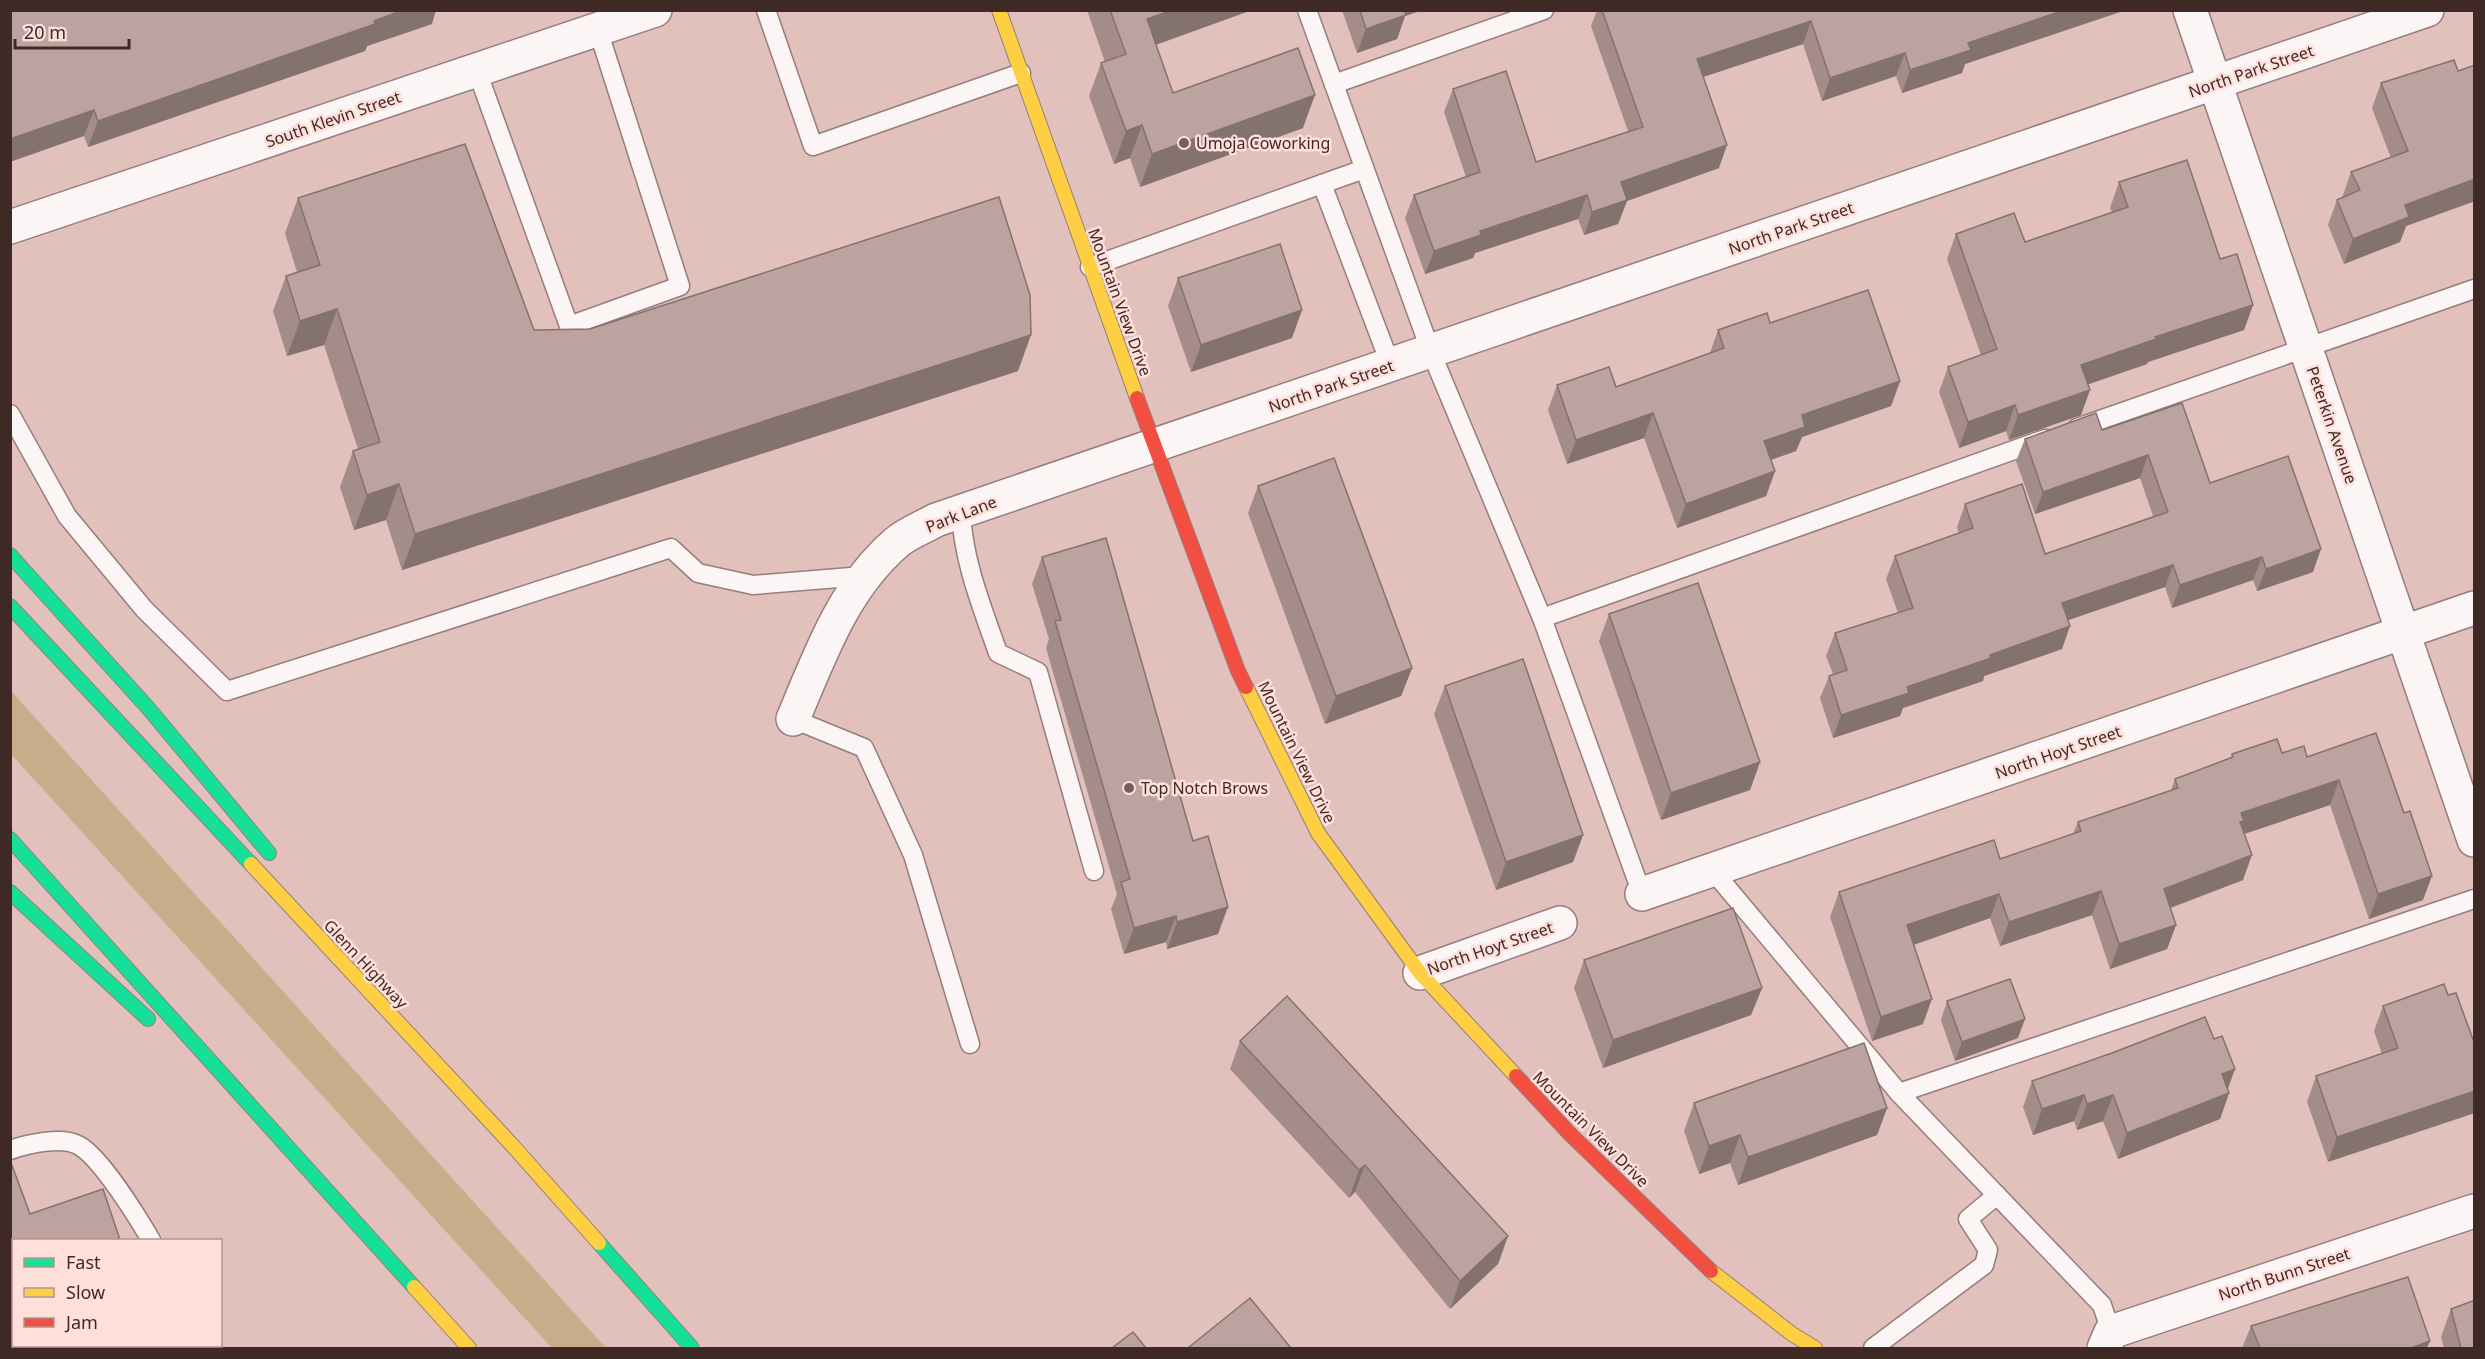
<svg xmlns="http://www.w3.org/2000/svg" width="2485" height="1359" viewBox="0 0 2485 1359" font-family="'Noto Sans',sans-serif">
  <rect width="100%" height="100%" fill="#e2c1bc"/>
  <polygon fill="#c9ad8a" points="11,691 606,1348 552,1348 11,754"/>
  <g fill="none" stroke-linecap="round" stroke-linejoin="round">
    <defs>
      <g id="lane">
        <polyline points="766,10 813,146 1021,73"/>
        <polyline points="1307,10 1431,352 1542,618 1642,894"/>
        <polyline points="477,71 569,326 680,286 598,30"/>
        <polyline points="1334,84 1544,10"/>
        <polyline points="1322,184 1391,366"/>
        <polyline points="1090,267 1364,169"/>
        <polyline points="10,414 67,516 144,609 227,691 671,548 698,573 753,585 863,576"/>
        <polyline points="2077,428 2474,289"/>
        <path d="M 961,512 C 963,561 982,607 998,653 L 1038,672 L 1094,871"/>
        <polyline points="1542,618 2045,439"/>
        <polyline points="793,719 864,748 913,855 970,1044"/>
        <polyline points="1713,871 1899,1093 2102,1305 2111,1332"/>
        <polyline points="1899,1093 2474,899"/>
        <path d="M 10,1150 C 27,1144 62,1136 78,1145 C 100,1156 138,1218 151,1240"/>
        <polyline points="209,1346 210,1348"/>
        <polyline points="1873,1348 1984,1265 1988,1250 1968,1219 1997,1195"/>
      </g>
      <g id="street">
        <polyline points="2190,10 2474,840"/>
        <polyline points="10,227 655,10"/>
        <path d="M 793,719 C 820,655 843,589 896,543 C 907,533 924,527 936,520 L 2427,10"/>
        <polyline points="1642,894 2474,608"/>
        <polyline points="1420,973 1560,923"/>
        <polyline points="2104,1348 2111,1332 2474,1211"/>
      </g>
      <g id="fast">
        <polyline points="10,555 149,709 269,853"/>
        <polyline points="10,606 251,864"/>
        <polyline points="10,839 414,1287"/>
        <polyline points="10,892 148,1019"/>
        <polyline points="599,1243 692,1348"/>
      </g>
      <g id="slow">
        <polyline points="999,10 1137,398"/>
        <polyline points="1246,687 1318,833 1420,973 1516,1076"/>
        <polyline points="251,864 512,1145 599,1243"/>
        <polyline points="1711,1271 1792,1334 1815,1348"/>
        <polyline points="414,1287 469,1348"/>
      </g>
      <g id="jam">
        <polyline points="1137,398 1238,671 1246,687"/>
        <polyline points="1516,1076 1569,1133 1711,1271"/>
      </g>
    </defs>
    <use href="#lane" stroke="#967d7a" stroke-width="21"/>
    <use href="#street" stroke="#967d7a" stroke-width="36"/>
    <use href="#fast" stroke="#967d7a" stroke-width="16"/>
    <use href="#slow" stroke="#967d7a" stroke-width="16"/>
    <use href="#jam" stroke="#967d7a" stroke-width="16"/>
    <use href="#lane" stroke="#fbf6f5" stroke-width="18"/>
    <use href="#street" stroke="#fbf6f5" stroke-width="33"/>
    <use href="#fast" stroke="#16e098" stroke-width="14"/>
    <use href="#slow" stroke="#ffcf43" stroke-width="14"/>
    <use href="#jam" stroke="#f24e42" stroke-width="14"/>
  </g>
  <g fill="#a38c89">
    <polygon points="10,10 432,24 367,46 365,51 88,147 84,136"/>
    <polygon points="1087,10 1252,10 1156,45 1173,93 1303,128 1140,187 1130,158 1114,164 1089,96 1101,63 1105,62"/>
    <polygon points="1342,10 1423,10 1405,16 1397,39 1357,53"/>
    <polygon points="1597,10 2120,10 2120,12 1965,64 1962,73 1902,93 1896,76 1822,101 1803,44 1703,77 1719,168 1627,201 1618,224 1584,235 1578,219 1475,253 1473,258 1425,274 1405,218 1414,195 1466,177 1444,112 1453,89 1536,162 1628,131 1591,26"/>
    <polygon points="2475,65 2475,201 2406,226 2400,242 2344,264 2328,225 2337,200 2342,198 2351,172 2391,158 2372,108 2381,83 2458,71"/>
    <polygon points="2119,182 2220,259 2253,305 2244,330 2148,362 2147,364 2088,384 2081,415 2009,440 2006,431 1959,448 1939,392 1948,367 1981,355 1947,259 1956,234 2025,242 2112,212 2110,208"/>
    <polygon points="298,198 534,330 1018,371 402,570 386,520 354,530 340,487 353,451 358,449 324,345 287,356 273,311 286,276 297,272 285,233"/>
    <polygon points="1178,278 1292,338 1191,372 1168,306"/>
    <polygon points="1770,323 1900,381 1891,406 1802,437 1796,451 1771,460 1775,471 1766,496 1677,528 1644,438 1567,464 1548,410 1557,385 1616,387 1710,353 1718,330"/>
    <polygon points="2102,430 2210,483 2313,572 2257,591 2253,580 2172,608 2165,587 2068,620 2062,649 1984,676 1983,681 1903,708 1900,716 1833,738 1820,698 1829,676 1833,674 1826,656 1835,633 1898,613 1886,579 1895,556 1959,534 1957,527 1965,504 2045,554 2153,516 2140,478 2035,514 2016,461 2025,439"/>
    <polygon points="1258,486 1412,668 1401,696 1325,724 1248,513"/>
    <polygon points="1042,557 1218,934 1167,949 1166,942 1124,954 1111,909 1117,894 1046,648 1049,639 1032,584"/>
    <polygon points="1609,614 1760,762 1750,790 1661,820 1599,641"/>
    <polygon points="1445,686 1583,835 1573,862 1496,890 1434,714"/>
    <polygon points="2376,733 2423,900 2369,919 2330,805 2244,834 2243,880 2171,908 2176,925 2167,949 2110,969 2092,915 2000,946 1990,918 1914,945 1923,1024 1872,1041 1830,917 1839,892 2000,859 2073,834 2078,822 2171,790 2175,779 2230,758 2232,754 2282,753 2307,757"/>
    <polygon points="1584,960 1762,988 1751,1015 1603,1068 1574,988"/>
    <polygon points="2448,995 2328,1162 2307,1102 2316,1076 2382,1054 2374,1031 2383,1006"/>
    <polygon points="1947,1001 2018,1038 1955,1061 1941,1020"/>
    <polygon points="1240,1041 1508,1236 1498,1264 1450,1309 1355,1192 1349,1198 1230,1069"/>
    <polygon points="2032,1081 2228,1088 2229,1093 2220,1119 2118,1159 2103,1121 2077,1130 2074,1121 2033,1135 2023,1107"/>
    <polygon points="1694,1103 1887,1108 1877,1135 1738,1185 1730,1163 1699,1174 1684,1131"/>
    <polygon points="2451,1309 2475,1348 2444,1348 2441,1337"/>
    <polygon points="2251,1326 2427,1348 2242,1348"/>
  </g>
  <g fill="#84726f">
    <polygon points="403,10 436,10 432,24 367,46 365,51 88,147 98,121"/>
    <polygon points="1172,10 1252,10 1135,52 1147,19"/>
    <polygon points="1394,10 1423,10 1405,16 1397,39 1357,53 1366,29"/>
    <polygon points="2064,10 2120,10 2120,12 1965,64 1962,73 1902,93 1910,70 1968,43"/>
    <polygon points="1811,21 1803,44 1688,82 1697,59"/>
    <polygon points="1905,53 1896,76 1822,101 1830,78"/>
    <polygon points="1315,95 1303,128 1140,187 1152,154"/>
    <polygon points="94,110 84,136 10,162 10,139"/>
    <polygon points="1142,125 1130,158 1114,164 1126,131"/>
    <polygon points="1727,145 1719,168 1627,201 1618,224 1584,235 1592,212 1621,182"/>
    <polygon points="2475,179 2475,201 2406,226 2400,242 2344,264 2353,239 2405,205"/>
    <polygon points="1587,195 1578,219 1475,253 1473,258 1425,274 1434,251 1480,231"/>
    <polygon points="2253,305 2244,330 2148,362 2147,364 2072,390 2081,365 2155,337"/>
    <polygon points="337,309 324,345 287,356 300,321"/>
    <polygon points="1302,310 1292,338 1191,372 1201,345"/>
    <polygon points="1031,335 1018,371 402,570 415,534"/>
    <polygon points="1900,381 1891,406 1802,437 1796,451 1755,465 1764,441 1802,415"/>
    <polygon points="2090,390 2081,415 2009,440 2018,415"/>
    <polygon points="2015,405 2006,431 1959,448 1968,422"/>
    <polygon points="1653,413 1644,438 1567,464 1576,440"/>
    <polygon points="2148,455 2140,478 2035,514 2043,492"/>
    <polygon points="1775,471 1766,496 1677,528 1686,504"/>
    <polygon points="399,484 386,520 354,530 367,495"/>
    <polygon points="2321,549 2313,572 2257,591 2266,569"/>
    <polygon points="2262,557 2253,580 2172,608 2180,585"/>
    <polygon points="2173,565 2165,587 2054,625 2062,603"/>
    <polygon points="2070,626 2062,649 1984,676 1983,681 1903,708 1900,716 1833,738 1841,715 1907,687 1990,655"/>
    <polygon points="1412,668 1401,696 1325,724 1336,696"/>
    <polygon points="1760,762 1750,790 1661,820 1671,793"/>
    <polygon points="2339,780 2330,805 2238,836 2241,813"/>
    <polygon points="1583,835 1573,862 1496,890 1506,862"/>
    <polygon points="2252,855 2243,880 2156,913 2164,889"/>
    <polygon points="2432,876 2423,900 2369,919 2378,894"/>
    <polygon points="2101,891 2092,915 2000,946 2009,922"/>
    <polygon points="1999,894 1990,918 1898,950 1907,925"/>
    <polygon points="1228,907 1218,934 1167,949 1177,922"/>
    <polygon points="1176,916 1166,942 1124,954 1134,928"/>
    <polygon points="2176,925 2167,949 2110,969 2119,944"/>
    <polygon points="1762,988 1751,1015 1603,1068 1613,1040"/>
    <polygon points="1932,999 1923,1024 1872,1041 1881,1017"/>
    <polygon points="2025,1019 2018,1038 1955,1061 1962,1042"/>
    <polygon points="2235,1069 2226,1094 2229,1093 2220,1119 2118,1159 2127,1133 2222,1074"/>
    <polygon points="2475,1091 2475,1113 2328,1162 2337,1137"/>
    <polygon points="2084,1095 2074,1121 2033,1135 2042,1109"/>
    <polygon points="2113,1095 2103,1121 2077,1130 2087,1104"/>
    <polygon points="1887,1108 1877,1135 1738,1185 1748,1157"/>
    <polygon points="1740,1135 1730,1163 1699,1174 1709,1146"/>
    <polygon points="1365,1165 1355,1192 1349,1198 1359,1170"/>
    <polygon points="1508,1236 1498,1264 1450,1309 1460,1281"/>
    <polygon points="14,1302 14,1319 10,1320 10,1303"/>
    <polygon points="2430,1341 2427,1348 2411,1348"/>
  </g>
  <g fill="#bda39f" stroke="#84726f" stroke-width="1.5">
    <polygon points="10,10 403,10 374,21 375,24 98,121 94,110 10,139"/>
    <polygon points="1110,10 1172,10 1147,19 1173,93 1298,48 1315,95 1152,154 1142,125 1126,131 1101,63 1126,54"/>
    <polygon points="1360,10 1404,10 1406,15 1366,29"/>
    <polygon points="1602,10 2064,10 1968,43 1971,50 1910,70 1905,53 1830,78 1811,21 1697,59 1727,145 1621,182 1627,200 1592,212 1587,195 1480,231 1481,235 1434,251 1414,195 1480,172 1453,89 1506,71 1536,162 1643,127"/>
    <polygon points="2454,60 2458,71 2475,65 2475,179 2405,205 2409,217 2353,239 2337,200 2360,190 2351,172 2408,151 2381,83"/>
    <polygon points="465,144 534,330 590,329 999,197 1030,295 1031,335 415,534 399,484 367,495 353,451 380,442 337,309 300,321 286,276 320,265 298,198"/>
    <polygon points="2187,160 2220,259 2237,254 2253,305 2155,337 2156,339 2081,365 2090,390 2018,415 2015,405 1968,422 1948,367 1997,349 1956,234 2014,213 2025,242 2128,207 2119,182"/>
    <polygon points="1280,244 1302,310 1201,345 1178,278"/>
    <polygon points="1868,290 1900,381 1802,415 1805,427 1764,441 1775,471 1686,504 1653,413 1576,440 1557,385 1609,367 1616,387 1724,348 1718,330 1767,313 1770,323"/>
    <polygon points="2182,403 2210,483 2288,456 2321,549 2266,569 2262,557 2180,585 2173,565 2062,603 2070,626 1990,655 1991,658 1907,687 1909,693 1841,715 1829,676 1847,670 1835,633 1913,608 1895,556 1973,528 1965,504 2022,484 2045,554 2168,512 2148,455 2043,492 2025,439 2096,413 2102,430"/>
    <polygon points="1334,458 1412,668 1336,696 1258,486"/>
    <polygon points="1106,538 1193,841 1208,836 1228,907 1177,922 1176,916 1134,928 1121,882 1130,879 1055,621 1061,620 1042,557"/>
    <polygon points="1698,583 1760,762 1671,793 1609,614"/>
    <polygon points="1523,659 1583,835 1506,862 1445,686"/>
    <polygon points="2376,733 2404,813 2410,811 2432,876 2378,894 2339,780 2241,813 2244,821 2240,822 2252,855 2164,889 2176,925 2119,944 2101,891 2009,922 1999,894 1907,925 1932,999 1881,1017 1839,892 1994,840 2000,859 2081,831 2078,822 2178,788 2175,779 2233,757 2232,754 2277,739 2282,753 2304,746 2307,757"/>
    <polygon points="1733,908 1762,988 1613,1040 1584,960"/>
    <polygon points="2010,979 2025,1019 1962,1042 1947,1001"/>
    <polygon points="2444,984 2448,995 2456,993 2475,1045 2475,1091 2337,1137 2316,1076 2398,1048 2383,1006"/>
    <polygon points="1287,996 1508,1236 1460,1281 1365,1165 1359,1170 1240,1041"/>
    <polygon points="2205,1017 2214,1039 2222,1036 2235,1069 2222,1074 2229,1093 2127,1133 2113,1095 2087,1104 2084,1095 2042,1109 2032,1081 2112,1053"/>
    <polygon points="1864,1043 1887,1108 1748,1157 1740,1135 1709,1146 1694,1103"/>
    <polygon points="10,1160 30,1214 103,1189 120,1240 14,1240 14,1302 10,1303"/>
    <polygon points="2408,1277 2430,1341 2411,1348 2260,1348 2251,1326"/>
    <polygon points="1250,1298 1291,1348 1188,1348"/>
    <polygon points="2475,1300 2475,1348 2461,1348 2451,1309"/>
    <polygon points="1133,1332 1146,1348 1112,1348"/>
  </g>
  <g fill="#785e5a" stroke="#fedfda" stroke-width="2">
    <circle cx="1184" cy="143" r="6"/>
    <circle cx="1129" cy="788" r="6"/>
  </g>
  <g text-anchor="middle" stroke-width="5" stroke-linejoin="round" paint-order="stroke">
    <g font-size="16" fill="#3f2925" stroke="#fedfda">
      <text transform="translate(2251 71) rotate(-19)" y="6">North Park Street</text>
      <text transform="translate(333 119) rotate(-19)" y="6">South Klevin Street</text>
      <text transform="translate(1791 228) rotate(-19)" y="6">North Park Street</text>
      <text transform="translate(1120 302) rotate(70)" y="6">Mountain View Drive</text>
      <text transform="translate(1331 386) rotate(-19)" y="6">North Park Street</text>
      <text transform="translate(2332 425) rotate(71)" y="6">Peterkin Avenue</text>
      <text transform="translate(961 514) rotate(-21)" y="6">Park Lane</text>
      <text transform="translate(1297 752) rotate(64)" y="6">Mountain View Drive</text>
      <text transform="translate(2058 752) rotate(-19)" y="6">North Hoyt Street</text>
      <text transform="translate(1490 948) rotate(-19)" y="6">North Hoyt Street</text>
      <text transform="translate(366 964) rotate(47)" y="6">Glenn Highway</text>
      <text transform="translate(1591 1129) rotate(45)" y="6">Mountain View Drive</text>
      <text transform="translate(2284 1274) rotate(-18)" y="6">North Bunn Street</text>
    </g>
    <g font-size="16" fill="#3f2925" stroke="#fedfda" text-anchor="start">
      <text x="1196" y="149">Umoja Coworking</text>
      <text x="1141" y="794">Top Notch Brows</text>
    </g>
  </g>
  <rect width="2485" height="1359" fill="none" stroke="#3f2925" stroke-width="24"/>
  <rect x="12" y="1239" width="210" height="108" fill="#fedfda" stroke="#b29692" stroke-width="1.5"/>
  <rect x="24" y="1258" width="30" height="9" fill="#16e098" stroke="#b29692" stroke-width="1.5"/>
  <text x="66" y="1269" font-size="18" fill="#3f2925">Fast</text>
  <rect x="24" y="1288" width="30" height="9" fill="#ffcf43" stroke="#b29692" stroke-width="1.5"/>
  <text x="66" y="1299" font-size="18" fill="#3f2925">Slow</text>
  <rect x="24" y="1318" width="30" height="9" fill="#f24e42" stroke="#b29692" stroke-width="1.5"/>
  <text x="66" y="1329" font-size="18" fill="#3f2925">Jam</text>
  <path d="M15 39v9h114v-9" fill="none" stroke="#3f2925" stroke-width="3"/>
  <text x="24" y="39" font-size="18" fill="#3f2925" stroke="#fedfda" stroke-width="4.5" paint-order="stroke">20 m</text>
</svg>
